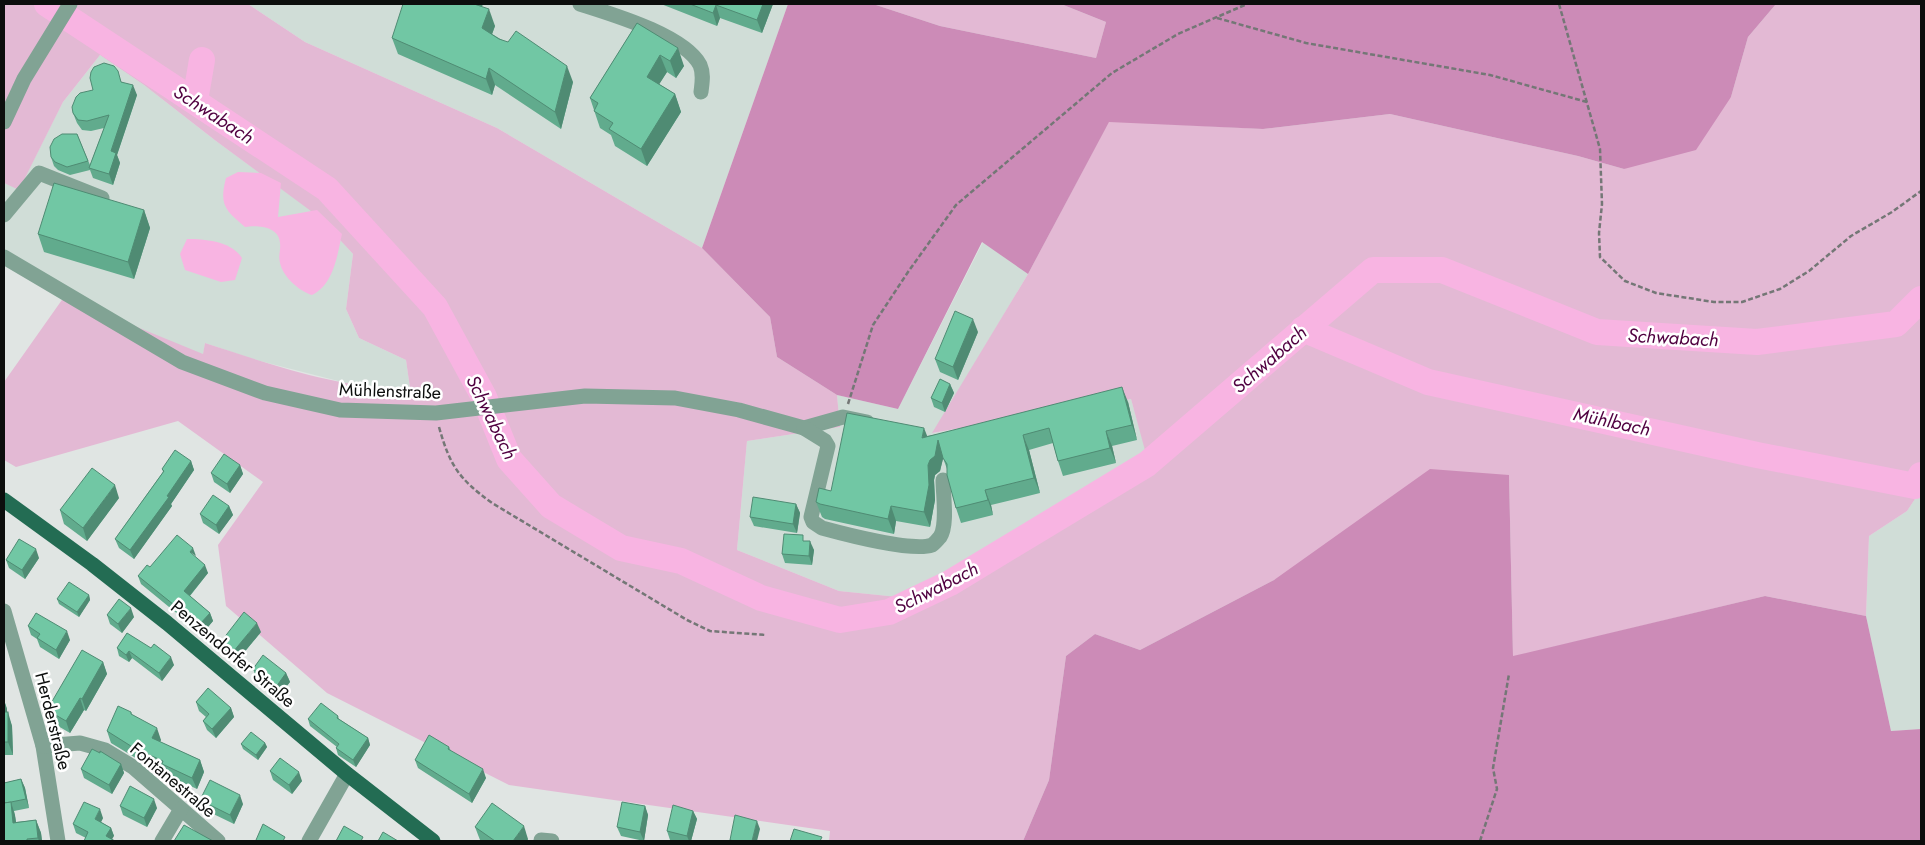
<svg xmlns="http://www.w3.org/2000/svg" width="1925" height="845" viewBox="0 0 1925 845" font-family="Jost,sans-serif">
  <rect width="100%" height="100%" fill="#e0e5e3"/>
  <g fill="#d0ddd7">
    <polygon points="248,4 788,4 702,248 497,128 305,42"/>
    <polygon points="100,55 144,85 216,141 319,216 353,254 346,309 359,338 406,360 410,388 354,385 256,360 205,343 203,355 64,297 4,258 4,183 19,189 63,102"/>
    <polygon points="983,242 1028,274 933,433 1131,399 1147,454 908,598 839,591 737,550 747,441 840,427 837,395 898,409"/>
    <polygon points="1921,490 1921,729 1891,731 1866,616 1869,536 1907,511"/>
  </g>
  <g fill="#e3b9d4">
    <path d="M 4,4 L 248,4 L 305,42 L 497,128 L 702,248 L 770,317 L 777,357 L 837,395 L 840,427 L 747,441 L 737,550 L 839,591 L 908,598 L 1146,454 L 1131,399 L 932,433 L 1028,274 L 1109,121 L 1263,129 L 1390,114 L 1578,156 L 1624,169 L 1731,97 L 1748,37 L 1776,4 L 1921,4 L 1921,490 L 1907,511 L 1869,536 L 1866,616 L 1765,596 L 1513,657 L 1509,476 L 1274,580 L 1140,650 L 1095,634 L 1066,656 L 1049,780 L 1023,841 L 829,841 L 830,831 L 509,785 L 327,693 L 226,606 L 218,545 L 263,482 L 178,421 L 16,467 L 4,460 L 4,382 L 64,297 L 203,354 L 205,343 C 267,363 345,391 410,388 L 406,360 L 359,338 L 346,309 L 353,254 L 319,217 L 216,141 L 144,85 L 100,55 L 63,102 L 19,190 L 4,183 Z"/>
    <polygon points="873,4 1061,4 1106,22 1096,58 940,26"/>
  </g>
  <g fill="#cc8bb7">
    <polygon points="788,4 873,4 940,26 1096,58 1106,22 1061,4 1776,4 1748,37 1731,97 1696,150 1624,169 1578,156 1390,114 1263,129 1109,122 1028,274 982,242 898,409 837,395 777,357 770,317 702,248"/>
    <polygon points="1430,469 1509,475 1513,656 1765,596 1866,616 1891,731 1921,729 1921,841 1023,841 1049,780 1066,656 1095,634 1140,650 1274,580"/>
  </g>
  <g fill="#f8b4e2">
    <path d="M 238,172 L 261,173 L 281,183 L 278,217 L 317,210 L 342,234 C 337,256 334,284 312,295 C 299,291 283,277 280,263 C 278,255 281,250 280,243 C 279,226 257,225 245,227 C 225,210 219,205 226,178 Z"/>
    <path d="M 187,239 C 205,239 231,241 242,258 L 235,280 L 221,282 L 185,270 L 180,254 Z"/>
  </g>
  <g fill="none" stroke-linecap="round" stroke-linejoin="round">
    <g stroke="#f8b4e2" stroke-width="26">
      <polyline points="47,4 327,189 435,307 484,397 509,459 551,506 621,548 681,561 761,598 840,620 889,612 950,583 1147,464 1373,270 1442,270 1597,332 1757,342 1896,324 1921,299"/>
      <polyline points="195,101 202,60"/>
      <polyline points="1303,329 1428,382 1757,455 1915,486 1921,475"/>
    </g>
    <g stroke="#747776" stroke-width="2.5" stroke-dasharray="5 2.5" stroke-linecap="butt">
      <polyline points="1559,4 1600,149 1602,204 1599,233 1600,257 1625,281 1656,293 1714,302 1742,302 1780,289 1809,271 1851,236 1892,212 1921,191"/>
      <polyline points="1217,18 1306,43 1490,75 1587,102"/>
      <polyline points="848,404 873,325 908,272 956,205 1112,73 1178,34 1247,4"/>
      <path d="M 439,427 C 450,466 459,479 492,503 L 687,620 L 710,631 L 766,635"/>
      <polyline points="1480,841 1497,789 1493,768 1509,674"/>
    </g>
    <g stroke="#81a394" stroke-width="15">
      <path d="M 580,4 C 611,14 684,35 700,65 C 704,74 702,83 701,92"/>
      <polyline points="4,122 24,79 70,4"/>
      <polyline points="4,215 39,173 102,198"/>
      <polyline points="4,257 182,362 265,393 340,410 436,413 585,396 675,398 739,410 804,428 843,417 867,422"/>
      <path d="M 804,428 L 825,441 L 828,446 L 811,517 L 813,522 L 822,528 C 844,534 913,552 932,545 C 934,544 938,539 940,537 C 948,525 943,495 943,480"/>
      <polyline points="4,611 43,746 58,841"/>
      <polyline points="43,746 80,743 105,750 133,767 218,841"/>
      <polyline points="162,841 181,809"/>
      <polyline points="309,841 347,774"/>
      <polyline points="541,841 541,840 552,841"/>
    </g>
    <polyline stroke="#236c53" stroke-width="15" points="4,500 92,564 167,623 347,774 433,841"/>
  </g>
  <g fill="#61ab8d">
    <polygon points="483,4 481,7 495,26 492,34 573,82 561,129 495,85 492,95 398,54 392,38"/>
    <polygon points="661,4 773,4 762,33 720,18 717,26"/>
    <polygon points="637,23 684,66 676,78 667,72 659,84 675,94 681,112 647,166 615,146 611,135 600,128 590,98"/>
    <polygon points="122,82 137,95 117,155 120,163 113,185 93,178 90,170 70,175 58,170 54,166 51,157 77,134 90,165 104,128 91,131 82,130 77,123 73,113 93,90"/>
    <polygon points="144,210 150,228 134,279 44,252 38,234"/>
    <polygon points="978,332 958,380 940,372 935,359"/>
    <polygon points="950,384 954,393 945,412 934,407 931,398"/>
    <polygon points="1128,402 1137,440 1112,446 1116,463 1063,476 1058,461 1053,443 1029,450 1040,493 991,505 993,515 961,523 956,508 947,469 943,458 940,471 935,475 934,480 935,500 930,527 896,521 894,534 825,519 822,517 816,502 927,436"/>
    <polygon points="191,461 194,470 171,504 172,506 134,559 119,548 115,539 163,472 162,469"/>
    <polygon points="240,465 243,474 230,493 214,482 211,473"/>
    <polygon points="119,498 87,541 64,524 60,510"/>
    <polygon points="796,504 800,513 797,533 754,526 750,517"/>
    <polygon points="229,506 233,515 219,534 203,523 200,514"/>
    <polygon points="805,541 814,550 812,565 785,563 782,554"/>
    <polygon points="195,557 208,573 190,596 210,613 213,621 202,634 141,584 138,576 150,567"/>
    <polygon points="39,558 25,579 9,568 6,560"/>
    <polygon points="89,595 90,600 79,617 59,604 57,599"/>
    <polygon points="107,615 134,617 122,633 110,624"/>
    <polygon points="28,626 70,640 59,659 40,647 37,639 31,635"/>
    <polygon points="261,632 237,661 223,652 220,643"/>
    <polygon points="127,633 174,665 162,681 132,658 129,662 119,656 117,648"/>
    <polygon points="103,662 107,674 86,711 84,710 70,733 51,722 47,710"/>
    <polygon points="253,669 286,673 290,682 279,696 256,677"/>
    <polygon points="4,700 7,709 7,712 12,726 13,755 4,755"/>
    <polygon points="196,702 231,708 234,717 216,738 207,730 203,721 206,717 199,711"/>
    <polygon points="131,712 132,715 161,740 160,742 200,760 204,772 197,789 166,775 165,771 139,760 111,743 107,731"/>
    <polygon points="338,716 339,719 368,738 370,745 356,767 338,755 336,748 337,747 310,726 308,719"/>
    <polygon points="265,743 267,747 258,760 243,749 241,744"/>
    <polygon points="449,747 451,751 486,778 472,803 418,768 415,760"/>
    <polygon points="100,753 121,764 124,773 112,794 84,778 81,769"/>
    <polygon points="270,771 302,781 292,794 273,780"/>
    <polygon points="21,779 25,788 29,808 14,811 16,822 36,820 41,833 42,841 4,841 4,783"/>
    <polygon points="200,800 243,804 234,824 203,809"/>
    <polygon points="120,806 157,808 147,827 123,815"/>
    <polygon points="645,806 648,815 644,841 621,836 617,827"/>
    <polygon points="693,811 697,819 691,841 676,841 670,840 667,831"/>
    <polygon points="103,818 101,822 111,828 114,836 86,838 76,833 73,824"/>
    <polygon points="475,827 528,839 527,841 481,841 480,840"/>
  </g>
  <g fill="#4f8b73">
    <polygon points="471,4 483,4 477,19"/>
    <polygon points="763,4 773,4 762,33 757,20"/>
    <polygon points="716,5 720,18 717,26 713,13"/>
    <polygon points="489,9 495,26 488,45 482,28"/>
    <polygon points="678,48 684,66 676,78 670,61"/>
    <polygon points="660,55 667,72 653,94 647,77"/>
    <polygon points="567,66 573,82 561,129 555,112"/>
    <polygon points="489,68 495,85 492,95 486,79"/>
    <polygon points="133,85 137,95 117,155 120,163 113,185 109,174 111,151"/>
    <polygon points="675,94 681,112 647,166 641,149"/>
    <polygon points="144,210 150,228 134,279 128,262"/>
    <polygon points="973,319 978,332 958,380 953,367"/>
    <polygon points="950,384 954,393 945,412 942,403"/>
    <polygon points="1122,387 1128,402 1137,440 1132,425"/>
    <polygon points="924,428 930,443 922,438"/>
    <polygon points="1106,431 1112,446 1116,463 1110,448"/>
    <polygon points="1023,435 1029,450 1040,493 1034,478"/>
    <polygon points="938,440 944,455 940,471 935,475 934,480 935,500 930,527 924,512 928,465"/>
    <polygon points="191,461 194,470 171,504 172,506 134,559 130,550"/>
    <polygon points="240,465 243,474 230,493 227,484"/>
    <polygon points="115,485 119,498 87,541 83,528"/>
    <polygon points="985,490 991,505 993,515 988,500"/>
    <polygon points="796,504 800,513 797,533 793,524"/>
    <polygon points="229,506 233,515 219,534 216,525"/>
    <polygon points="891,506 896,521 894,534 888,519"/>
    <polygon points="810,541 814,550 812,565 809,556"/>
    <polygon points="193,548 196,556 190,552"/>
    <polygon points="36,549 39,558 25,579 22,570"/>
    <polygon points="205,565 208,573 187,599 184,591"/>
    <polygon points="89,595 90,600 79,617 77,612"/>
    <polygon points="131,608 134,617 122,633 118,624"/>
    <polygon points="210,613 213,621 202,634 199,625"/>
    <polygon points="257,623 261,632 237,661 233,652"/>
    <polygon points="67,631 70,640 59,659 56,650"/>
    <polygon points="129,651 132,658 129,662 126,655"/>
    <polygon points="171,657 174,665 162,681 159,673"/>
    <polygon points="103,662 107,674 86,711 82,699"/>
    <polygon points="286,673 290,682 279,696 276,687"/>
    <polygon points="80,698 84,710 70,733 66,721"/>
    <polygon points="4,700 7,709 7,726 4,716"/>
    <polygon points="231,708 234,717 216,738 212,729"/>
    <polygon points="8,712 12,726 13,755 8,742"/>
    <polygon points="157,728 161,740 156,750 152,738"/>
    <polygon points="368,738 370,745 356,767 353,760"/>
    <polygon points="265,743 267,747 258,760 256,755"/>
    <polygon points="200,760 204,772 197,789 192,778"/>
    <polygon points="121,764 124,773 112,794 109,785"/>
    <polygon points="483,769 486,778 472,803 469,794"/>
    <polygon points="299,772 302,781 292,794 289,785"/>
    <polygon points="21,779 25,788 29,808 26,799"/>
    <polygon points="240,795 243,804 234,824 230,815"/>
    <polygon points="154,799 157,808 147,827 144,818"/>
    <polygon points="11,802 15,815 18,836 13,823"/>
    <polygon points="645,806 648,815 644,841 640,832"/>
    <polygon points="100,809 103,818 98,828 95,819"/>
    <polygon points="693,811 697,819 691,841 689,841 687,836"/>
    <polygon points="36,820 41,833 42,841 39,841 38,838"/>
    <polygon points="757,821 760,829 757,841 752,841"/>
    <polygon points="524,826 528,839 527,841 513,841"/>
    <polygon points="111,828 114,836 111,841 106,836"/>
  </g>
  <g fill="#71c7a4" stroke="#4f8b73">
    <polygon points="403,4 474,4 489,9 482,28 499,39 508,42 516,31 567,66 555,112 489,68 486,79 392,38"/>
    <polygon points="690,4 763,4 757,20 716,5 713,13"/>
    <polygon points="637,23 678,48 670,61 660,55 647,77 675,94 641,149 609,129 613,123 594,111 598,103 590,98"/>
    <polygon points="104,63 114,66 118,71 121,82 133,85 111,151 116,153 109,174 89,168 109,115 87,121 78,120 73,113 72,107 76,97 80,93 93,90 90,78 91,72 94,67"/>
    <polygon points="62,134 77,134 88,161 67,167 55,162 51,157 50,147 54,139"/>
    <polygon points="54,183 144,210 128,262 38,234"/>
    <polygon points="955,311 973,319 953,367 935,359"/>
    <polygon points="940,379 950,384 942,403 931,398"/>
    <polygon points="1122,387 1132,425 1106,431 1110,448 1058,461 1049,428 1023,435 1034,478 985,490 988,500 956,508 947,475 947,464 943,458 938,440 935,456 930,460 928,465 929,485 924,512 891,506 888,519 820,504 816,502 819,488 831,491 847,413 924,428 922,438"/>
    <polygon points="175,450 191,461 167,496 169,497 130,550 115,539 164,471 162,469"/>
    <polygon points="224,454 240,465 227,484 211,473"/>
    <polygon points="92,468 115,485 83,528 60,510"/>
    <polygon points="213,495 229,506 216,525 200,514"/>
    <polygon points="753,497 796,504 793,524 750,517"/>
    <polygon points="784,534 803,535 803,541 810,541 809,556 782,554"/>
    <polygon points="177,535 193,548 190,552 205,565 184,591 210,613 199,625 138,576 147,565 150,567"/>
    <polygon points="19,539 36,549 22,570 6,560"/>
    <polygon points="69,582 89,595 77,612 57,599"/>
    <polygon points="119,599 131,608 118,624 107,615"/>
    <polygon points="244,612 257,623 233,652 220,643"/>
    <polygon points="36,613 67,631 56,650 37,638 40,634 28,626"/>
    <polygon points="127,633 151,648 154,644 171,657 159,673 129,651 126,655 117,648"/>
    <polygon points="82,650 103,662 82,699 80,698 66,721 47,710"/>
    <polygon points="263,655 286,673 276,687 253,669"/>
    <polygon points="208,688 231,708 212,729 203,721 209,714 196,702"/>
    <polygon points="321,703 338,716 337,718 368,738 353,760 336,748 339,744 308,719"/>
    <polygon points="118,706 131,712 131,714 157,728 152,738 200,760 192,778 162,764 163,761 134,748 107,731"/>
    <rect x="4" y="712" width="4" height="30"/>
    <polygon points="251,732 265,743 256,755 241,744"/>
    <polygon points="429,735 449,747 448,749 483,769 469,794 415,760"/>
    <polygon points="92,749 100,753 100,751 121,764 109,785 81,769"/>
    <polygon points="280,758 299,772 289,785 270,771"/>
    <polygon points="21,779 26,799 11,802 4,803 4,783"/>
    <polygon points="210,780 240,795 230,815 200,800"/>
    <polygon points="130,786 154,799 144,818 120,806"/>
    <polygon points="11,802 13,823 36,820 38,838 27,839 27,841 4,841 4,803"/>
    <polygon points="84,802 100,809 95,819 111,828 106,836 115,841 84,841 88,832 73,824"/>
    <polygon points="622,802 645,806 640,832 617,827"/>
    <polygon points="492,803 524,826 513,841 495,841 475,827"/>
    <polygon points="673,805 693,811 687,836 667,831"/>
    <polygon points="735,815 757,821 752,841 734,841 730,840"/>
    <polygon points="263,824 285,837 283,841 258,841 256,840"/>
    <polygon points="184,825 213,841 174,841"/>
    <polygon points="344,826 363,837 361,841 336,841"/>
    <polygon points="794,829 822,837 820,841 790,841"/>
    <polygon points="383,832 398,841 378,841"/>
  </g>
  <g text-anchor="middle" stroke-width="5" stroke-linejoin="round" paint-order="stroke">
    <g font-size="18" fill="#0c0e0d" stroke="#fff">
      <text transform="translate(390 391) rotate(2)" y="6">Mühlenstraße</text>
      <text transform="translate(233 654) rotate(40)" y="6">Penzendorfer Straße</text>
      <text transform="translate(53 721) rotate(76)" y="6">Herderstraße</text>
      <text transform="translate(173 780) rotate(40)" y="6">Fontanestraße</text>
    </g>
    <g font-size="19" font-style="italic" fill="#500040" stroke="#fff">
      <text transform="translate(214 114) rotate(33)" y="7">Schwabach</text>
      <text transform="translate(1673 337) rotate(3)" y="7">Schwabach</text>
      <text transform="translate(1269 359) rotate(-41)" y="7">Schwabach</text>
      <text transform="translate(492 417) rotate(64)" y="7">Schwabach</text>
      <text transform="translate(1612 421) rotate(12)" y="7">Mühlbach</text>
      <text transform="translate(936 587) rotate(-27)" y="7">Schwabach</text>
    </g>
  </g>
  <rect width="1925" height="845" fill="none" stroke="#0c0e0d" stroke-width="10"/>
</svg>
